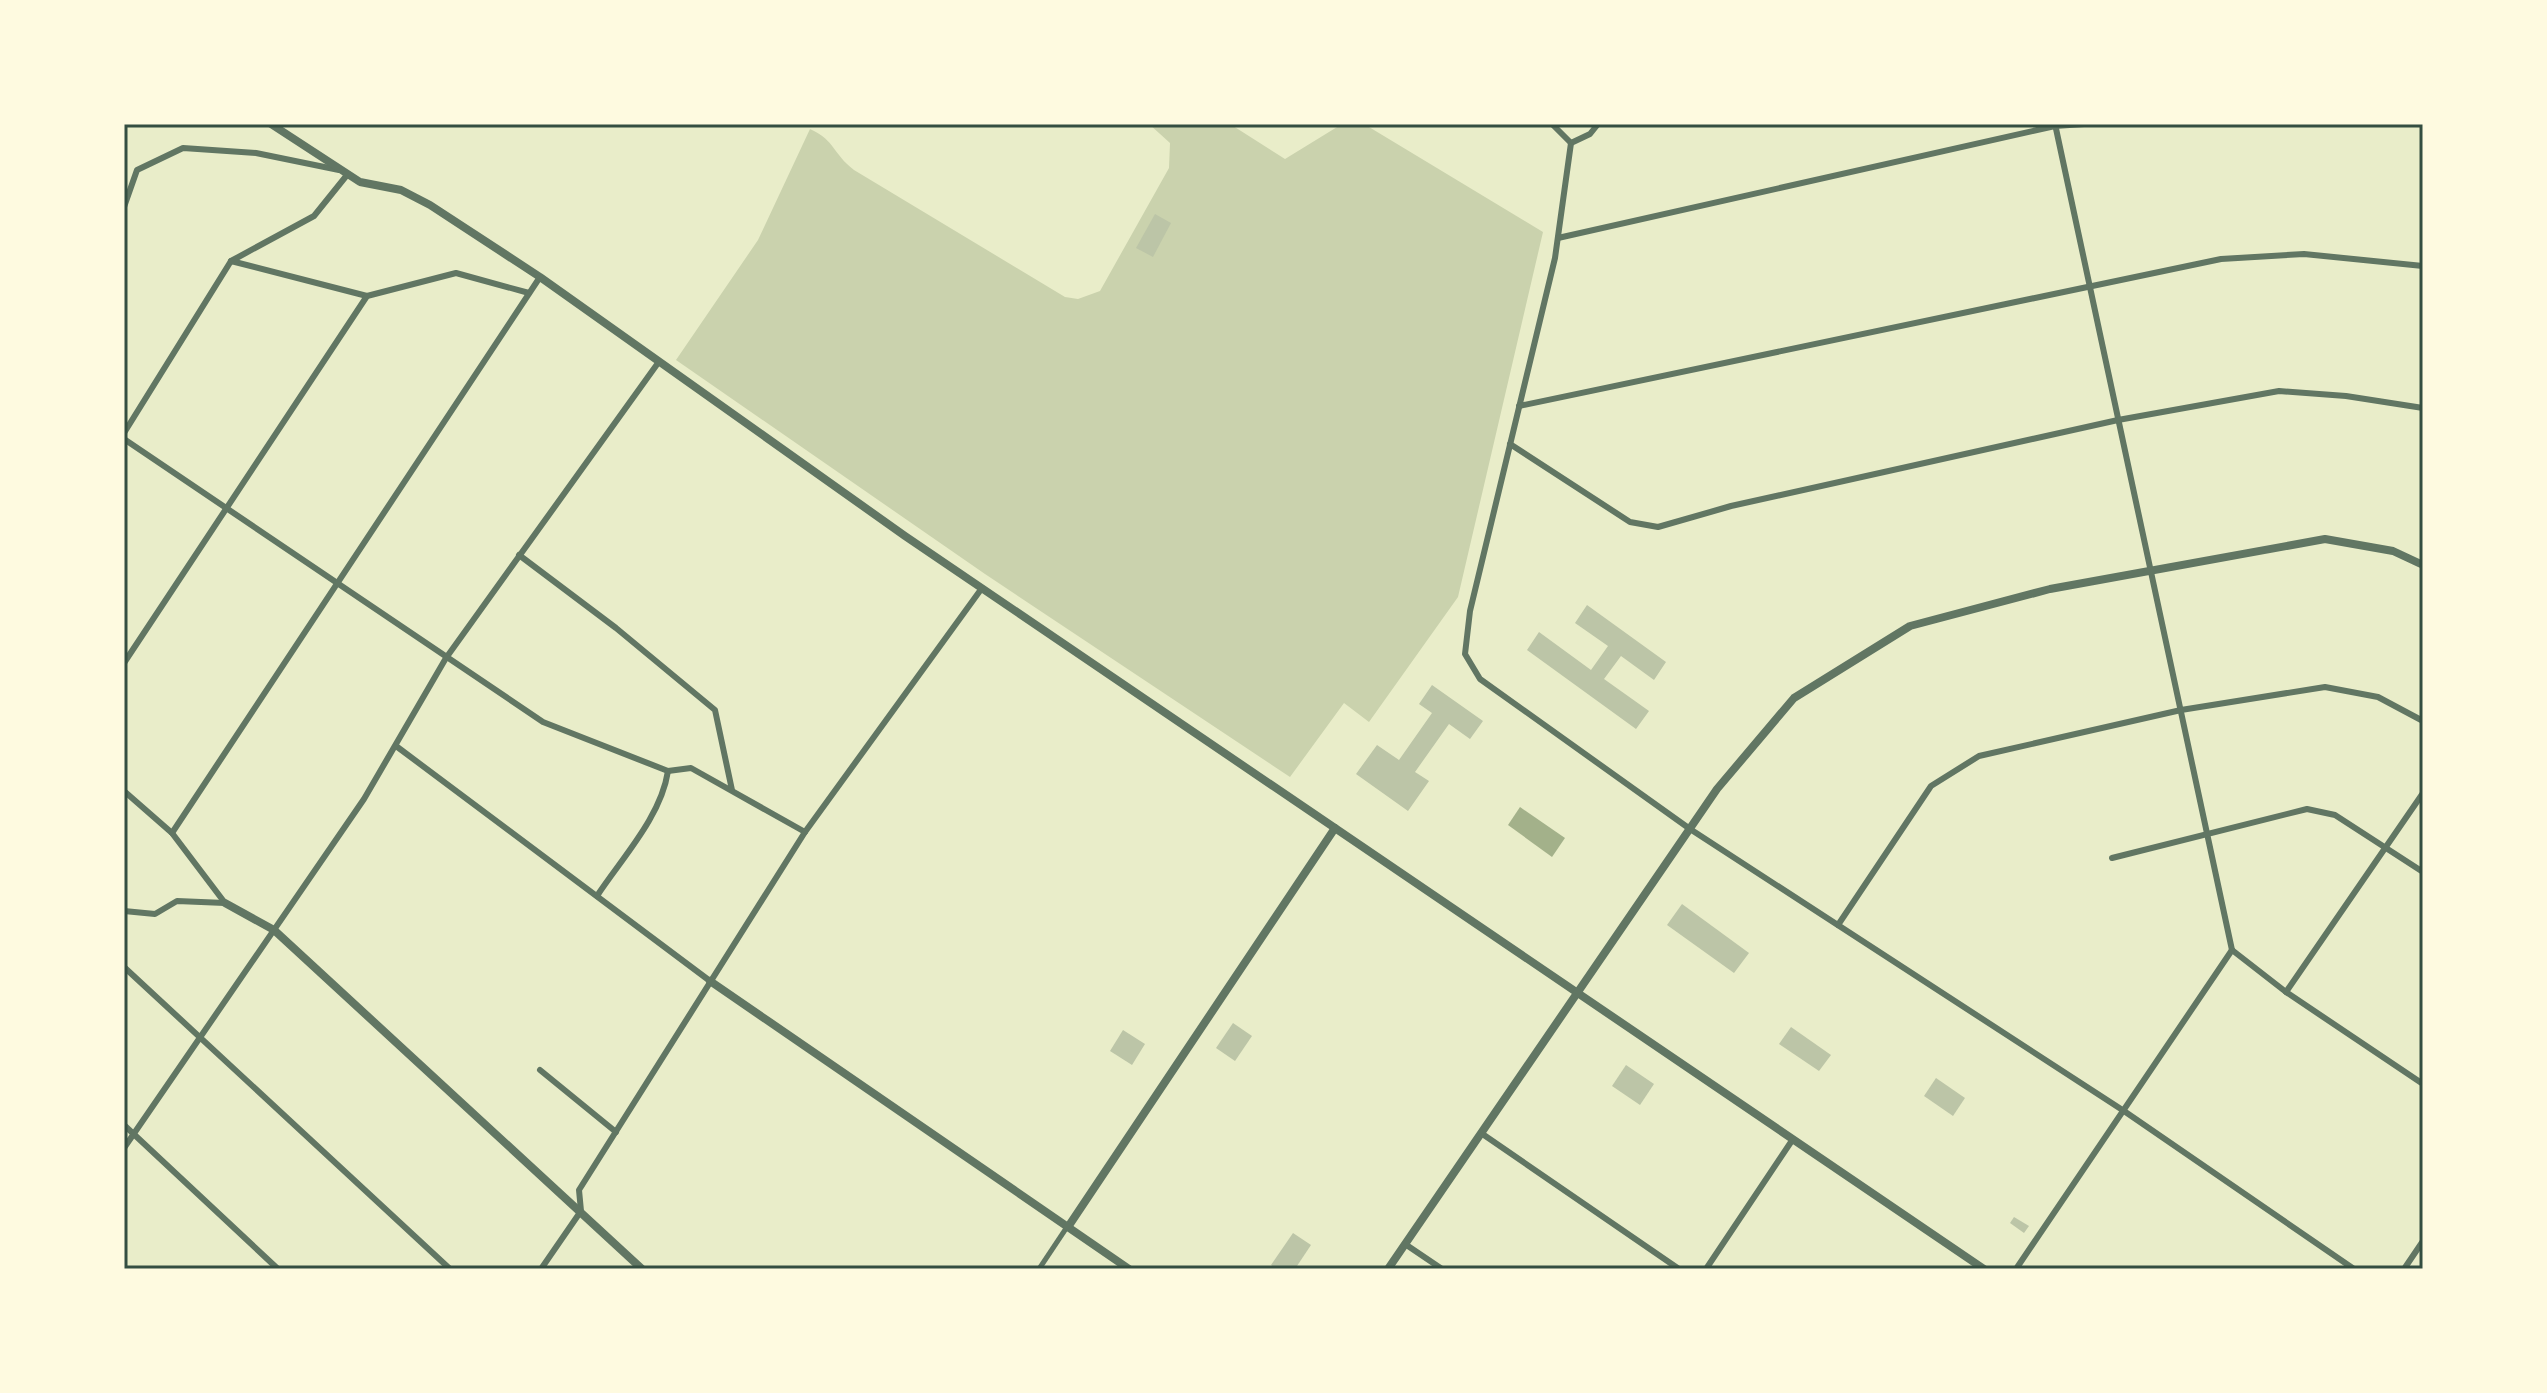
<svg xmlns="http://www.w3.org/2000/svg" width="2547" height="1393" viewBox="0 0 2547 1393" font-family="'PT Sans Narrow',sans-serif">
  <rect width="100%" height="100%" fill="#e9edc9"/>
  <path fill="#cad2ad" d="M 1149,124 L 1230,124 L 1285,159 L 1342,124 L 1364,124 L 1543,232 L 1458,597 L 1369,722 L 1344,703 L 1290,777 L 985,574 L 676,360 L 758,240 L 810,129 C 836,141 832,153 854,170 L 1065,297 L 1078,299 L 1100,291 L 1169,168 L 1170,143 Z"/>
  <polygon fill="#a3b18a" points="1520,807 1565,838 1552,857 1508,825"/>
  <g fill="#bcc5a7">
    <polygon points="1155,214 1171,223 1153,257 1136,248"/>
    <polygon points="1587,605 1666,662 1654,680 1621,656 1604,679 1649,711 1636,729 1527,650 1539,632 1591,670 1608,646 1575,623"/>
    <polygon points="1432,685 1483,721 1470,739 1449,724 1415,772 1429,781 1408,811 1356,774 1377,745 1399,760 1432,713 1419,704"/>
    <polygon points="1682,904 1749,953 1734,973 1667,925"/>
    <polygon points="1233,1023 1252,1036 1235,1061 1216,1048"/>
    <polygon points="1791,1027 1831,1055 1819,1071 1779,1044"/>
    <polygon points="1123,1030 1145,1044 1132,1065 1110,1051"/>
    <polygon points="1626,1065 1654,1084 1640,1105 1612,1086"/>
    <polygon points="1936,1078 1965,1098 1953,1116 1924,1096"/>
    <polygon points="2014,1217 2029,1226 2024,1233 2010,1223"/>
    <polygon points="1293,1233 1311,1245 1295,1269 1276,1269 1271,1265"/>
  </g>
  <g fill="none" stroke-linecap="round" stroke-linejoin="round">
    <polyline stroke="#617663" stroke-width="5" points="1039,1269 1067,1227"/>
    <g stroke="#617663" stroke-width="6">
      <polyline points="1552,124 1571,143"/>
      <polyline points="2055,124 2232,950"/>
      <polyline points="1571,143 1555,258 1470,611 1465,654 1480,679 1690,829 2124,1111 2354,1269"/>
      <polyline points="1571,143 1590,134 1598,124"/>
      <polyline points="124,207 137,170 183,148 256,153 339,170"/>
      <polyline points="1558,238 2055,126 2084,124"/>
      <polyline points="231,261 314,216 347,175"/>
      <polyline points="1519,406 2221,259 2304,254 2423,266"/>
      <polyline points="124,433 231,261 367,296"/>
      <polyline points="124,439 543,722 668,771 691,768 805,832"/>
      <polyline points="1510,444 1630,522 1658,527 1731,506 2118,420 2279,391 2346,396 2423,408"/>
      <polyline points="519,555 616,628 715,710 732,790"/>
      <polyline points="124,663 367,296 456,273 529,293"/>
      <polyline points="396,746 710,981"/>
      <polyline points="124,791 172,833 225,903"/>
      <polyline points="172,833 540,277"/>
      <polyline points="2112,858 2307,809 2335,815 2423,872"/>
      <path d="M 597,896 C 622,858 661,817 668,771"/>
      <polyline points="124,911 155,914 177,901 225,903"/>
      <polyline points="1838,925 1931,786 1979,756 2181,710 2325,687 2378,697 2423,721"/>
      <polyline points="2232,950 2286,992 2423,1084"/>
      <polyline points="124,967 450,1269"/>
      <polyline points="2286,992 2423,793"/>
      <polyline points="540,1070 616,1132"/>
      <polyline points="124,1125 278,1269"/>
      <polyline points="1481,1133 1679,1269"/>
      <polyline points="124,1148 364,799 446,658 658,363"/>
      <polyline points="1405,1244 1442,1269"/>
      <polyline points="541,1269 581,1211 579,1190 805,832 982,588"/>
      <polyline points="1706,1269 1793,1139"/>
      <polyline points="2016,1269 2232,950"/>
      <polyline points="2404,1269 2423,1241"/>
    </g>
    <g stroke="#617663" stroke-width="8">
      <polyline points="271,124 360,182 401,190 430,205 540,277 905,536 1984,1269"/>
      <polyline points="225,903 274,930 642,1269"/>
      <polyline points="710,981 1129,1269"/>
      <polyline points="1068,1227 1335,828"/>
      <polyline points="1388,1269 1717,789 1794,698 1910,626 2050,589 2325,539 2393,551 2423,565"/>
    </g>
  </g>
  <rect width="2547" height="1393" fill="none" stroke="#fefae0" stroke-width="252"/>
  <rect x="126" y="126" width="2295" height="1141" fill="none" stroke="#344e41" stroke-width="3"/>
</svg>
